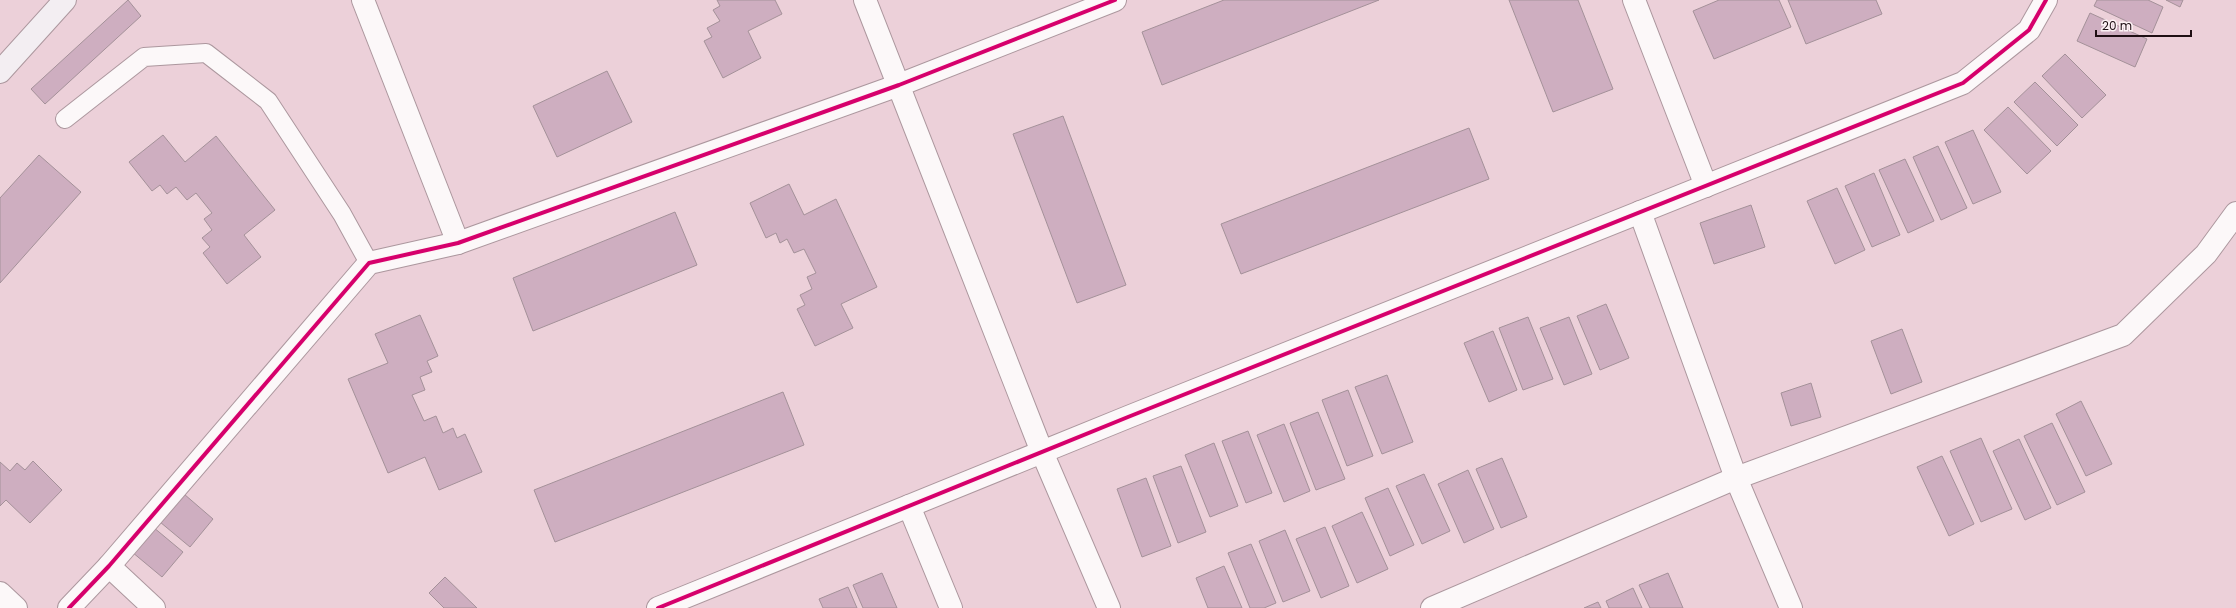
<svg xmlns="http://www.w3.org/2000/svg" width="2236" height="608" viewBox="0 0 2236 608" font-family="Poppins,sans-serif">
  <rect width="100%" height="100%" fill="#ecd0d9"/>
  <g fill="#ceaec0" stroke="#a49199">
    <polygon points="128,0 141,16 45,104 31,89"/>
    <polygon points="717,0 775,0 782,14 748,31 761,58 723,78 704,41 712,37 707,28 720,21 713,10 720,6"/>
    <polygon points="1224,0 1379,0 1162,85 1142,32"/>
    <polygon points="1509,0 1578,0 1613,89 1553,112"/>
    <polygon points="1719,0 1779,0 1791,27 1714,59 1693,11"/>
    <polygon points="1788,0 1876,0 1882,14 1806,44"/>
    <polygon points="2097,0 2148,0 2163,7 2152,33 2094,6"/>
    <polygon points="2166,0 2183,0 2180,7"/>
    <polygon points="2090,13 2147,39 2135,67 2077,41"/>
    <polygon points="2065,54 2106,95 2082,118 2042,76"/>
    <polygon points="607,71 632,122 557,157 533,106"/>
    <polygon points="2035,82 2078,125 2057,146 2014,102"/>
    <polygon points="2008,107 2051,151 2027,174 1984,130"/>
    <polygon points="1063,116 1126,285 1077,303 1013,134"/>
    <polygon points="1469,128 1489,179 1241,274 1221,224"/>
    <polygon points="1973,130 2001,192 1973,204 1945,142"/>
    <polygon points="163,135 185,162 216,136 275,210 244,235 261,257 227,284 203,253 210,247 202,238 212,230 204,219 212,213 196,193 187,200 176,187 167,194 160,185 152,191 129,162"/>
    <polygon points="1938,146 1967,208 1941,220 1913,157"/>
    <polygon points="39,155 81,192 0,283 0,198"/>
    <polygon points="1905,159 1934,221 1908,233 1879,170"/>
    <polygon points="1874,173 1900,235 1872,247 1845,186"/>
    <polygon points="789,184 804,215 836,199 877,287 841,304 853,328 815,346 797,309 805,305 800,295 812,289 807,277 816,273 804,249 794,253 787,239 780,243 776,233 766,238 750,203"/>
    <polygon points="1837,188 1865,250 1835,264 1807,201"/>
    <polygon points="1751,205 1765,247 1714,264 1700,223"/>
    <polygon points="675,212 697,265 533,331 513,278"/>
    <polygon points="1606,304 1629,358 1600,370 1577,316"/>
    <polygon points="420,315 438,356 427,361 432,372 420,377 425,390 412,395 424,421 436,416 443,433 453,428 457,438 465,434 482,472 439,490 425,457 388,473 348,379 388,363 375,334"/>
    <polygon points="1528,317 1553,379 1523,390 1499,328"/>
    <polygon points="1569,317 1592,374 1564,385 1540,328"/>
    <polygon points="1902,329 1922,382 1891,394 1871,341"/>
    <polygon points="1493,331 1517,390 1489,402 1464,343"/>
    <polygon points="1387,375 1413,442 1382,454 1355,387"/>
    <polygon points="1811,383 1821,417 1791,426 1781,393"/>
    <polygon points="1348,390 1373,456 1347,466 1322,400"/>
    <polygon points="783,392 804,445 555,542 534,490"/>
    <polygon points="2081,401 2112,464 2086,476 2056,414"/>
    <polygon points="1318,412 1345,479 1316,490 1290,423"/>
    <polygon points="2052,423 2085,492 2057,505 2024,436"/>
    <polygon points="1284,424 1310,491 1284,502 1257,435"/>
    <polygon points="1248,431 1272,493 1246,503 1222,441"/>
    <polygon points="1981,438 2012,509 1981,522 1950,451"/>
    <polygon points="2019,439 2051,508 2025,520 1993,451"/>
    <polygon points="1214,443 1238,506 1210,517 1185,455"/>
    <polygon points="1942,456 1974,524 1949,536 1917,467"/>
    <polygon points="1502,458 1527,517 1501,528 1476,469"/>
    <polygon points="33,461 62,490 30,523 6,500 0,506 0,462 10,471 17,463 25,470"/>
    <polygon points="1181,466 1206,532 1178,543 1153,476"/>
    <polygon points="1468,470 1494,529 1464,543 1438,484"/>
    <polygon points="1424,474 1450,531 1422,544 1396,486"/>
    <polygon points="1146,478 1171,546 1142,557 1117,489"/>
    <polygon points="1388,488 1414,545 1390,556 1365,498"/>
    <polygon points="184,494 213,519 190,547 160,522"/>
    <polygon points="1362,512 1388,569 1357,583 1332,526"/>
    <polygon points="153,527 183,552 162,577 132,552"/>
    <polygon points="1325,527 1349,586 1321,598 1296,539"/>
    <polygon points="1285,530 1310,591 1283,602 1259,541"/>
    <polygon points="1251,544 1276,603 1264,608 1250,608 1228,553"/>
    <polygon points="1224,566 1242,608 1208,608 1196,578"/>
    <polygon points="882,573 897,608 863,608 853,585"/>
    <polygon points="1668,573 1683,608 1650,608 1639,585"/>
    <polygon points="445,577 477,608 444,608 429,593"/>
    <polygon points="848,587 857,608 823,608 819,599"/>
    <polygon points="1633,588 1642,608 1609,608 1606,601"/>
    <polygon points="1598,602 1601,608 1584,608"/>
  </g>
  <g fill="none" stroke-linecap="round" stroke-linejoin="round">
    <defs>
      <polyline id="lane" points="65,119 144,57 206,53 268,101 342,214 369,263"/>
      <g id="street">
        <polyline points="363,0 458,243"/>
        <polyline points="865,0 1042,452 1109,608"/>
        <polyline points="1634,0 1706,186"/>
        <polyline points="1640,212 1736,478 1791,608"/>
        <polyline points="909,506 951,608"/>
        <polyline points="109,566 154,608"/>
        <polyline points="0,593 16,608"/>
        <polyline points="69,608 109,566 369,263 458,243 899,85 1115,0"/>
        <polyline points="658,608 1128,417 1963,83 2029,30 2046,0"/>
        <polyline points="1432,608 1736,478 2123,335 2206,254 2236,213"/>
      </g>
      <polyline id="secondary" points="0,72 65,0"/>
    </defs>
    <use href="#lane" stroke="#ac979e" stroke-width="20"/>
    <use href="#street" stroke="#ac979e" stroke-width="24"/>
    <use href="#secondary" stroke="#ac979e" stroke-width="24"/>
    <use href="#lane" stroke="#fcf8f9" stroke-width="18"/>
    <use href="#street" stroke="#fcf8f9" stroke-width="22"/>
    <use href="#secondary" stroke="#f3eef2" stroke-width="22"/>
    <defs>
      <g id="cycleway">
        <polyline points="69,608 109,566 369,263 458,243 899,85 1115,0"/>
        <polyline points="658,608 1128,417 1963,83 2029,30 2046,0"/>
      </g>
    </defs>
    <use href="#cycleway" stroke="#fdf2f5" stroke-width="6"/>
    <use href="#cycleway" stroke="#d6006c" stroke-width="4"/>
  </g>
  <path d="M2096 30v6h95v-6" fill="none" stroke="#1f0f14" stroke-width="2"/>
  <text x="2102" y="30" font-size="12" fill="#1f0f14" stroke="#fdf2f5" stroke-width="3" paint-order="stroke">20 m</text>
</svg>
